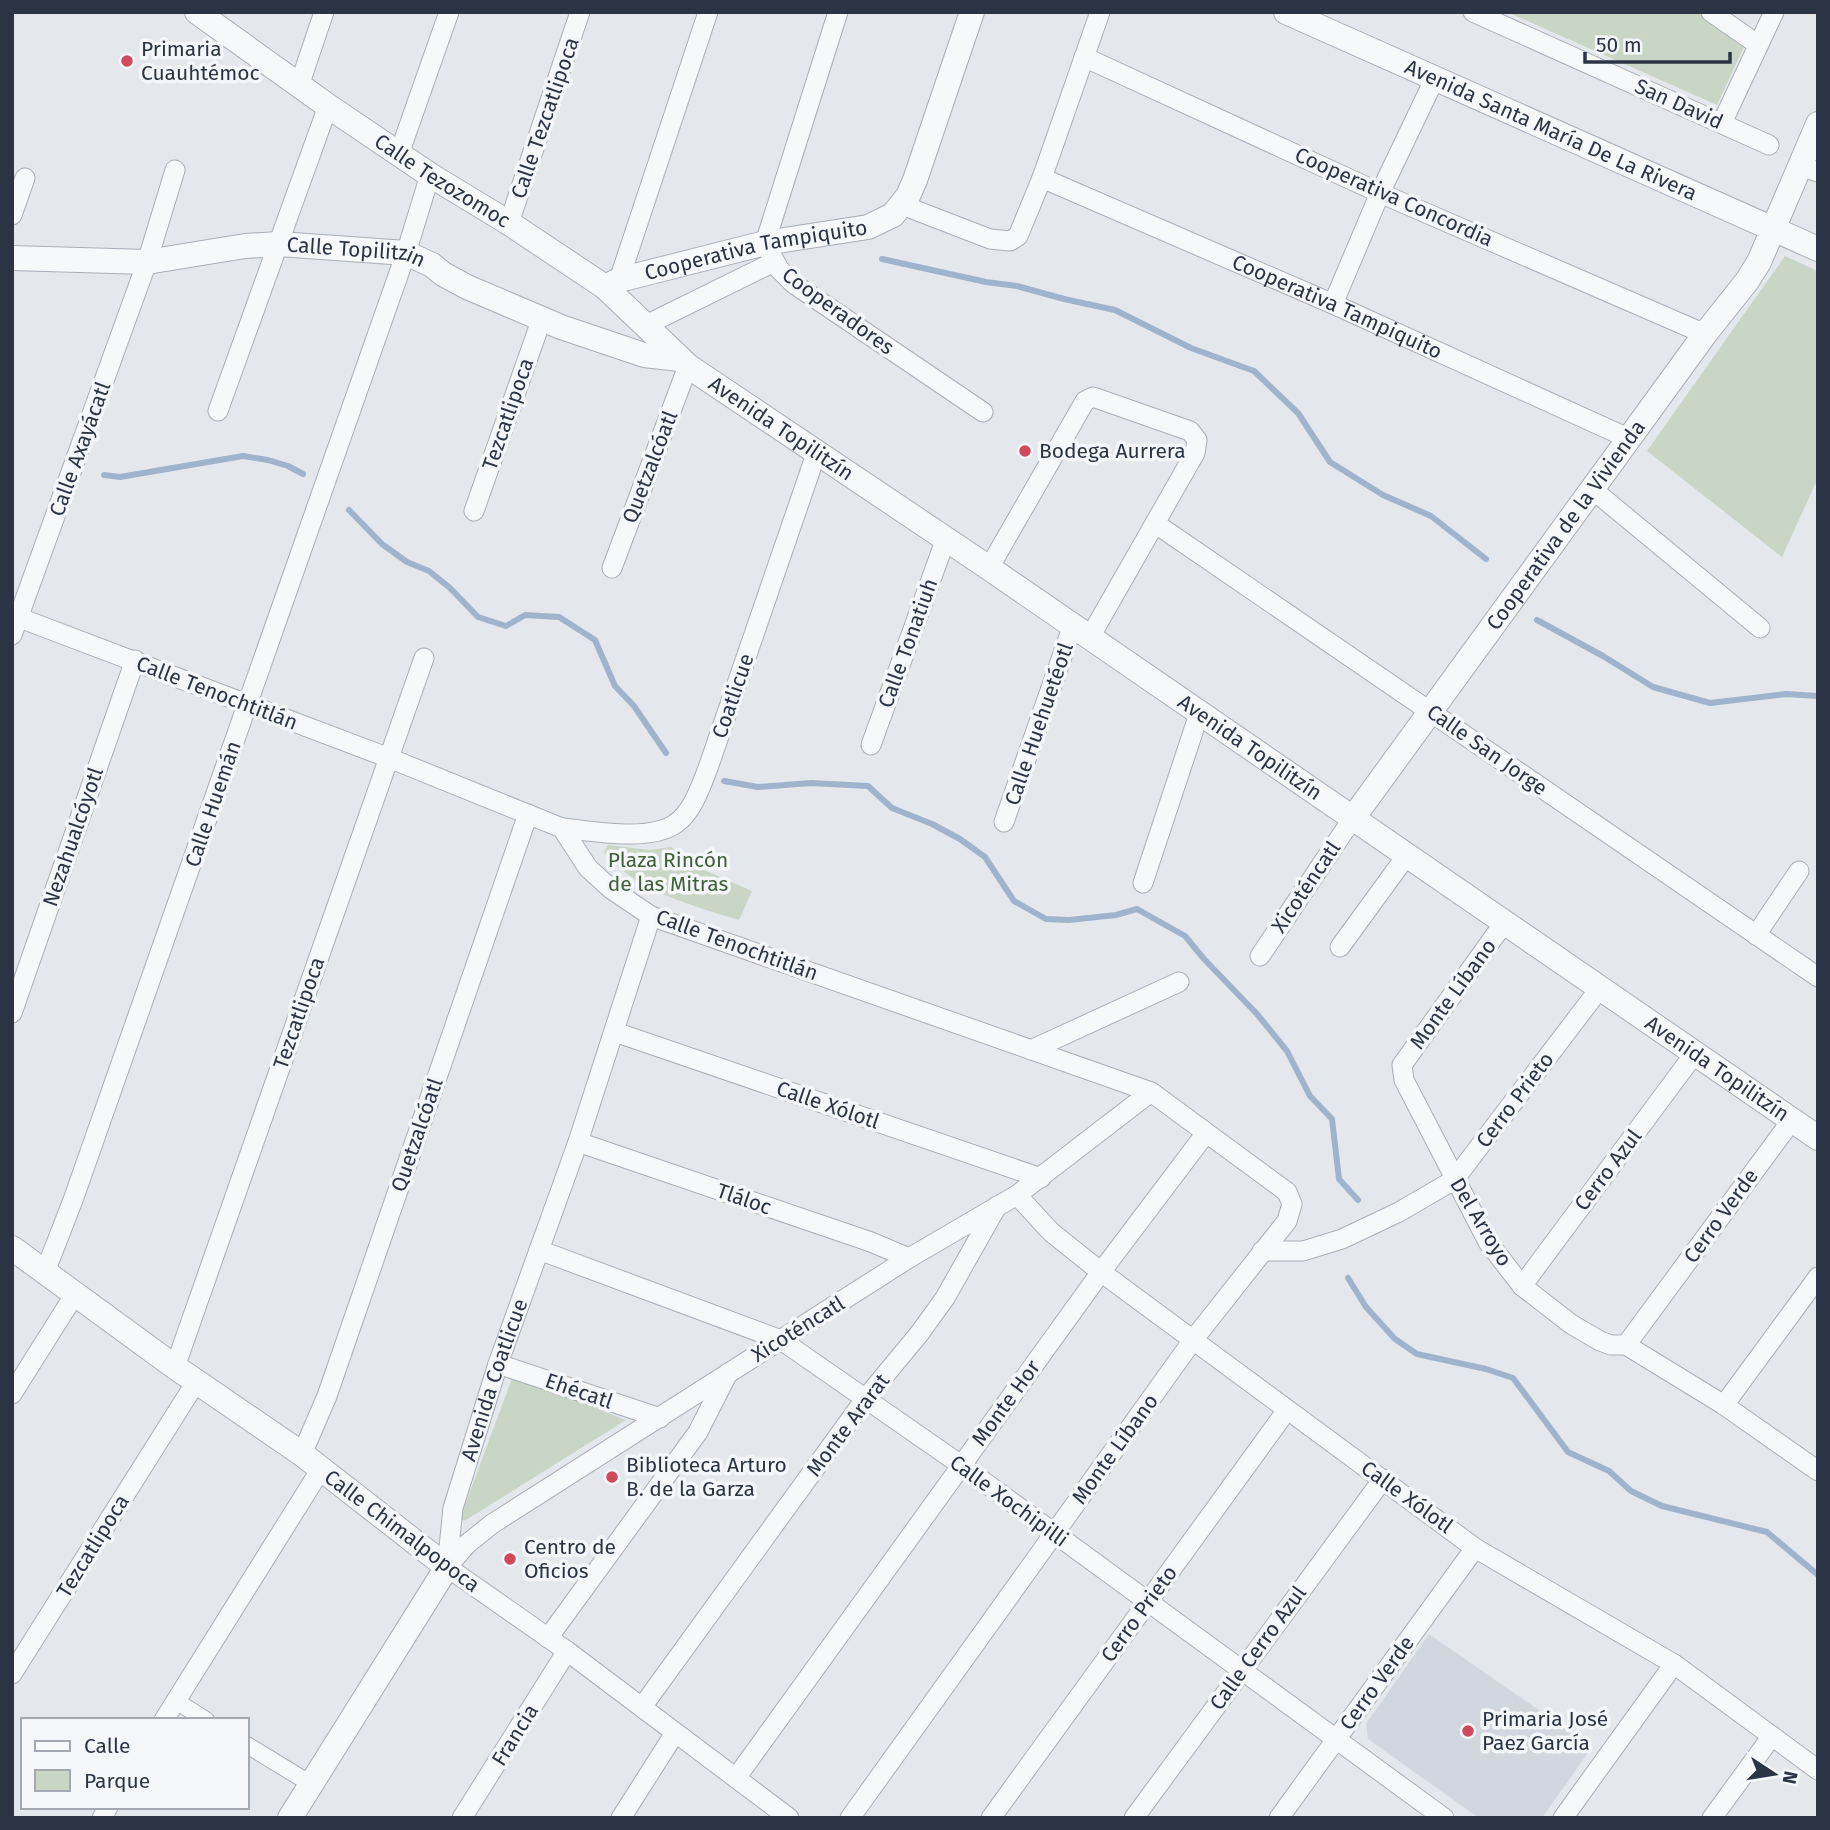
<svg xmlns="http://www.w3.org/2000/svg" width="1830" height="1830" viewBox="0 0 1830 1830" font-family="'Fira Sans',sans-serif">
  <rect width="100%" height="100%" fill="#e4e7ec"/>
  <polygon fill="#d2d6de" points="1429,1634 1592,1747 1542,1818 1479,1818 1368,1739 1366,1724"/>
  <g fill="#c9d6c5">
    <polygon points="1507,12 1698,12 1744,47 1717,105"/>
    <polygon points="1785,256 1818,271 1818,478 1782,557 1647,451"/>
    <path d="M 608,845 L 650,850 L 671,847 L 693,865 L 752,891 L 739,920 C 696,907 633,890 604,852 Z"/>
    <polygon points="513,1376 626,1420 466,1520 459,1521"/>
  </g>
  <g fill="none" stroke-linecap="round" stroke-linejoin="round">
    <g stroke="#9fb4cc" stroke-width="6">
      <polyline points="882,259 986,282 1017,286 1064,299 1115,310 1191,348 1254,371 1298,413 1330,462 1383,495 1431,516 1486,559"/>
      <polyline points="104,475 120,477 243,456 268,460 288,466 303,474"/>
      <polyline points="349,510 382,544 407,562 429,571 450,588 478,617 506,626 525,615 559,617 595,640 615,686 634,706 666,753"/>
      <polyline points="1537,620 1603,656 1653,687 1710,703 1786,694 1818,696"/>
      <polyline points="724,781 758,787 811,783 868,786 892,808 932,824 960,839 985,857 1014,901 1046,919 1069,920 1116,915 1137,909 1185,936 1204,959 1257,1014 1287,1051 1310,1096 1332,1119 1339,1179 1358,1200"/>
      <polyline points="1348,1278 1366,1307 1395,1339 1417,1354 1486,1369 1513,1378 1568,1452 1609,1471 1631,1491 1662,1506 1767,1532 1818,1575"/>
    </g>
    <defs>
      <g id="pedestrian">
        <polyline points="176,1701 206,1720"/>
        <polyline points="247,1745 311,1784"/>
      </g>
      <g id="minor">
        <polyline points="838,12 765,243 779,269 794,284 983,412"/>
        <polyline points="1473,12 1769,145"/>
        <polyline points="1711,12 1757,44"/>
        <polyline points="1084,57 1380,193 1705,334"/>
        <polyline points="299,86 324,12"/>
        <polyline points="1722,123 1774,12"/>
        <polyline points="399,154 449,12"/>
        <polyline points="1800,166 1818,172"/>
        <path id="s1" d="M 1042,178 L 1333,304 L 1630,439"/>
        <polyline points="902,205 990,239 1010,241 1018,236 1042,178 1100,12"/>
        <polyline points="12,215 25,178"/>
        <polyline points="509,223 580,12"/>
        <polyline points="619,280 708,12"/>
        <polyline points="1333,304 1380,193 1435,78"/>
        <polyline points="646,325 774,262"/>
        <polyline points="218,411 328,106"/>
        <polyline points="1592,489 1760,628"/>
        <polyline points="474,511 542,318"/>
        <polyline points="1156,524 1818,977"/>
        <polyline points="612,568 688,366"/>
        <polyline points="989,568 1085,401 1093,397 1190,431 1197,440 1195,453 1090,637"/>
        <polyline points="12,615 389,758 562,828 588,868 611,889 651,916 1151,1092 1287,1192 1292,1204 1287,1221 1193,1340 850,1818"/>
        <polyline points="12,635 147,262 175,170"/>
        <polyline points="871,745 945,541"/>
        <polyline points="1004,822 1073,625"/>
        <path d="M 562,828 C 593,831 648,842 675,824 C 692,813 701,786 708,768 L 816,454"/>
        <polyline points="1143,883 1199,714"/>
        <polyline points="1504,923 1402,1065 1404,1080 1488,1242 1522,1286 1571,1324 1600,1341 1611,1345 1626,1345 1724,1405 1818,1471"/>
        <polyline points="1756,935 1799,871"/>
        <polyline points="1340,947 1407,855"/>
        <polyline points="1260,956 1353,818"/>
        <polyline points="12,1013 135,660"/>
        <polyline points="615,1032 1041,1178"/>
        <polyline points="1031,1050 1179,982"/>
        <polyline points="578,1142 871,1242 909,1258"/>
        <polyline points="1017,1195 1051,1232 1101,1272 1475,1548 1674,1664 1818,1770"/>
        <polyline points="539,1250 781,1340 961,1465 1444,1818"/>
        <polyline points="1262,1251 1303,1251 1342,1239 1399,1212 1454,1180 1600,988"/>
        <polyline points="45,1272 73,1200 406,253 430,175"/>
        <polyline points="1522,1286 1695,1053"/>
        <polyline points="1626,1345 1792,1120"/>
        <polyline points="498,1364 660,1418"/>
        <polyline points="175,1367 424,658"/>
        <polyline points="12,1394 75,1294"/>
        <polyline points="1724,1405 1818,1277"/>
        <polyline points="302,1454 327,1396 528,814"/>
        <polyline points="447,1567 467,1544 492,1524 909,1258 1017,1195 1151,1092"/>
        <path id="s2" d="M 447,1567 L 453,1508 L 498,1364 L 578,1142 L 651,916"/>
        <polyline points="447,1567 567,1651 789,1818"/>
        <polyline points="548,1638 698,1432 728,1373"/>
        <polyline points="12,1674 196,1382"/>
        <polyline points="642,1707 866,1398 919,1334 945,1298 997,1206"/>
        <polyline points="164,1720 321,1469"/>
        <polyline points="736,1778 1101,1272 1206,1133"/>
        <polyline points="102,1818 108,1807"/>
        <polyline points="462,1818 567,1651"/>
        <polyline points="621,1818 675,1733"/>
        <polyline points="991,1818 1287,1410"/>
        <polyline points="1134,1818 1383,1479"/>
        <polyline points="1279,1818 1475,1548"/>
        <polyline points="1563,1818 1674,1664"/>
        <polyline points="1712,1818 1772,1736"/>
      </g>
      <g id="tertiary">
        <path id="s3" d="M 197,12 L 328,106 L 430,175 L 509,223 L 605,287 L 688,366 L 989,568 L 1818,1138"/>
        <path id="s4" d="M 1286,12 L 1818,249"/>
        <path id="s5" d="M 12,258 L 147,262 L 245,246 L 279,244 L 406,253 L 432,265 L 443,274 L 467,287 L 561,327 L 644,355 L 680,359"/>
        <path id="s6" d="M 605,287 L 619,280 L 765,243 L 868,227 L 893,215 L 908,196 L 915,180 L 972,12"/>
        <path id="s7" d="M 1353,818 L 1705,334 L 1747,281 L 1759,262 L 1818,124"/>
        <polyline points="12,1248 175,1367 302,1454 447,1567 290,1818"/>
      </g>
    </defs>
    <use href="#pedestrian" stroke="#a9aeb7" stroke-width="18"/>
    <use href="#minor" stroke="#a9aeb7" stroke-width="21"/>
    <use href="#tertiary" stroke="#a9aeb7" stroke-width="26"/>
    <use href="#pedestrian" stroke="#f7f8fa" stroke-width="16"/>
    <use href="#minor" stroke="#f7f8fa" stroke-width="19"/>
    <use href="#tertiary" stroke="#f7f8fa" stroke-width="24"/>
  </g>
  <g fill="#d1495b" stroke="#f4f6f9" stroke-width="2.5">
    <circle cx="127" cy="61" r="7"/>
    <circle cx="1025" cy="451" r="7"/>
    <circle cx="612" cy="1477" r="7"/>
    <circle cx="510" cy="1559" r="7"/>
    <circle cx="1468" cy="1731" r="7"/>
  </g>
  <g text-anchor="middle" stroke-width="7" stroke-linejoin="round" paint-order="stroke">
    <g font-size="21" fill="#2b3445" stroke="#f4f6f9" text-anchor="start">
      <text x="141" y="56">Primaria<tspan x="141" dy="24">Cuauhtémoc</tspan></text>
      <text x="1039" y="458">Bodega Aurrera</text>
      <text x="626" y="1472">Biblioteca Arturo<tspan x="626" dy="24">B. de la Garza</tspan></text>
      <text x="524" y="1554">Centro de<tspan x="524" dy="24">Oficios</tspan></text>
      <text x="1482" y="1726">Primaria José<tspan x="1482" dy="24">Paez García</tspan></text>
    </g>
    <g font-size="21" fill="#2b3445" stroke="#f4f6f9">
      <text transform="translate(1679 104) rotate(24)" y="7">San David</text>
      <text transform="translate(545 118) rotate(-71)" y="7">Calle Tezcatlipoca</text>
      <text dy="7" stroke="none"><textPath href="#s4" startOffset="290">Avenida Santa María De La Rivera</textPath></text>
      <text dy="7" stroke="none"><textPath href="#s3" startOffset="298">Calle Tezozomoc</textPath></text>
      <text transform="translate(1394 197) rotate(24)" y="7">Cooperativa Concordia</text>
      <text dy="7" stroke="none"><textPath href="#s6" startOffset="156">Cooperativa Tampiquito</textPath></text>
      <text dy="7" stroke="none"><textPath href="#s5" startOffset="346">Calle Topilitzin</textPath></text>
      <text dy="7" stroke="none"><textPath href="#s1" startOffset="322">Cooperativa Tampiquito</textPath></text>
      <text transform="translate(838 311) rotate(36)" y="7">Cooperadores</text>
      <text transform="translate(508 414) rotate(-71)" y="7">Tezcatlipoca</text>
      <text dy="7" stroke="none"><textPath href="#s3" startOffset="719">Avenida Topilitzín</textPath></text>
      <text transform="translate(80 449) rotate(-70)" y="7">Calle Axayácatl</text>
      <text transform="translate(650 467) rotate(-69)" y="7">Quetzalcóatl</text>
      <text dy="7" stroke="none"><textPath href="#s7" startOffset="362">Cooperativa de la Vivienda</textPath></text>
      <text transform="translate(908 643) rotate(-70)" y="7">Calle Tonatiuh</text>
      <text transform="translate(217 693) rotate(21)" y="7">Calle Tenochtitlán</text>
      <text transform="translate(733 696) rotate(-71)" y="7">Coatlicue</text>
      <text transform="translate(1039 724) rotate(-71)" y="7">Calle Huehuetéotl</text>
      <text dy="7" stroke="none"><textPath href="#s3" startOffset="1286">Avenida Topilitzín</textPath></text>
      <text transform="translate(1487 750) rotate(35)" y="7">Calle San Jorge</text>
      <text transform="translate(213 804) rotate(-71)" y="7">Calle Huemán</text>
      <text transform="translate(73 837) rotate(-71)" y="7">Nezahualcóyotl</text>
      <text transform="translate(1306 887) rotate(-56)" y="7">Xicoténcatl</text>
      <text transform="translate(737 945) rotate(20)" y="7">Calle Tenochtitlán</text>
      <text transform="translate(1453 994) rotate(-54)" y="7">Monte Líbano</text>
      <text transform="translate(299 1013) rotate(-71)" y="7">Tezcatlipoca</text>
      <text dy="7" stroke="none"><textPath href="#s3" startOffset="1853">Avenida Topilitzín</textPath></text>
      <text transform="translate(1515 1100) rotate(-53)" y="7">Cerro Prieto</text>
      <text transform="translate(828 1105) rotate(19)" y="7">Calle Xólotl</text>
      <text transform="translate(417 1135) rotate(-71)" y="7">Quetzalcóatl</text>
      <text transform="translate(1608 1170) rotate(-53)" y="7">Cerro Azul</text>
      <text transform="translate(744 1199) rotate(19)" y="7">Tláloc</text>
      <text transform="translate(1721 1216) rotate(-54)" y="7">Cerro Verde</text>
      <text transform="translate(1481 1222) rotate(59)" y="7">Del Arroyo</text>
      <text transform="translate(798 1329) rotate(-32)" y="7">Xicoténcatl</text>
      <text dy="7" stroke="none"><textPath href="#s2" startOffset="194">Avenida Coatlicue</textPath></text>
      <text transform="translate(579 1391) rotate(19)" y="7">Ehécatl</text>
      <text transform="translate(1006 1403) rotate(-54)" y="7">Monte Hor</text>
      <text transform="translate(848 1425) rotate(-53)" y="7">Monte Ararat</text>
      <text transform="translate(1115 1449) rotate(-54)" y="7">Monte Líbano</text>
      <text transform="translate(1407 1497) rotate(36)" y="7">Calle Xólotl</text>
      <text transform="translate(1009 1501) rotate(36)" y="7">Calle Xochipilli</text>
      <text transform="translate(402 1531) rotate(37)" y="7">Calle Chimalpopoca</text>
      <text transform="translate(93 1546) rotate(-58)" y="7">Tezcatlipoca</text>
      <text transform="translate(1139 1614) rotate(-54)" y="7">Cerro Prieto</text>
      <text transform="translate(1258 1648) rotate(-54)" y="7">Calle Cerro Azul</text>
      <text transform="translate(1377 1683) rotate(-54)" y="7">Cerro Verde</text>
      <text transform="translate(515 1735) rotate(-58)" y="7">Francia</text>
    </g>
    <g font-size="21" fill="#3f6138" stroke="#f4f6f9">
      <text x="668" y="867">Plaza Rincón<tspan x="668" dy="24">de las Mitras</tspan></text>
    </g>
  </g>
  <rect width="1830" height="1830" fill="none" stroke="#2b3445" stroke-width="28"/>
  <rect x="21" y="1718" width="228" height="91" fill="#f4f6f9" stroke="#a4a8b1" stroke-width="2"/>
  <rect x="35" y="1741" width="35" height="10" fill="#f7f8fa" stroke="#a4a8b1" stroke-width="2"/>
  <text x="84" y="1753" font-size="21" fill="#2b3445">Calle</text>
  <rect x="35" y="1770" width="35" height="21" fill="#c9d6c5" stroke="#a4a8b1" stroke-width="2"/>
  <text x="84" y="1788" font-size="21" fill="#2b3445">Parque</text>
  <g transform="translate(1774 1774) rotate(102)" stroke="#f4f6f9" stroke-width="5" paint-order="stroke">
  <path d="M0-5L12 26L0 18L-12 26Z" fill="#2b3445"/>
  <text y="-10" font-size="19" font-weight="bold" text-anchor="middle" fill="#2b3445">N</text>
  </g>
  <path d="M1585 52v10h145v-10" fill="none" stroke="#2b3445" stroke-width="3.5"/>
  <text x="1596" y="52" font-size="21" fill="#2b3445" stroke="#f4f6f9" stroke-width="5" paint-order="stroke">50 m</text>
</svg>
